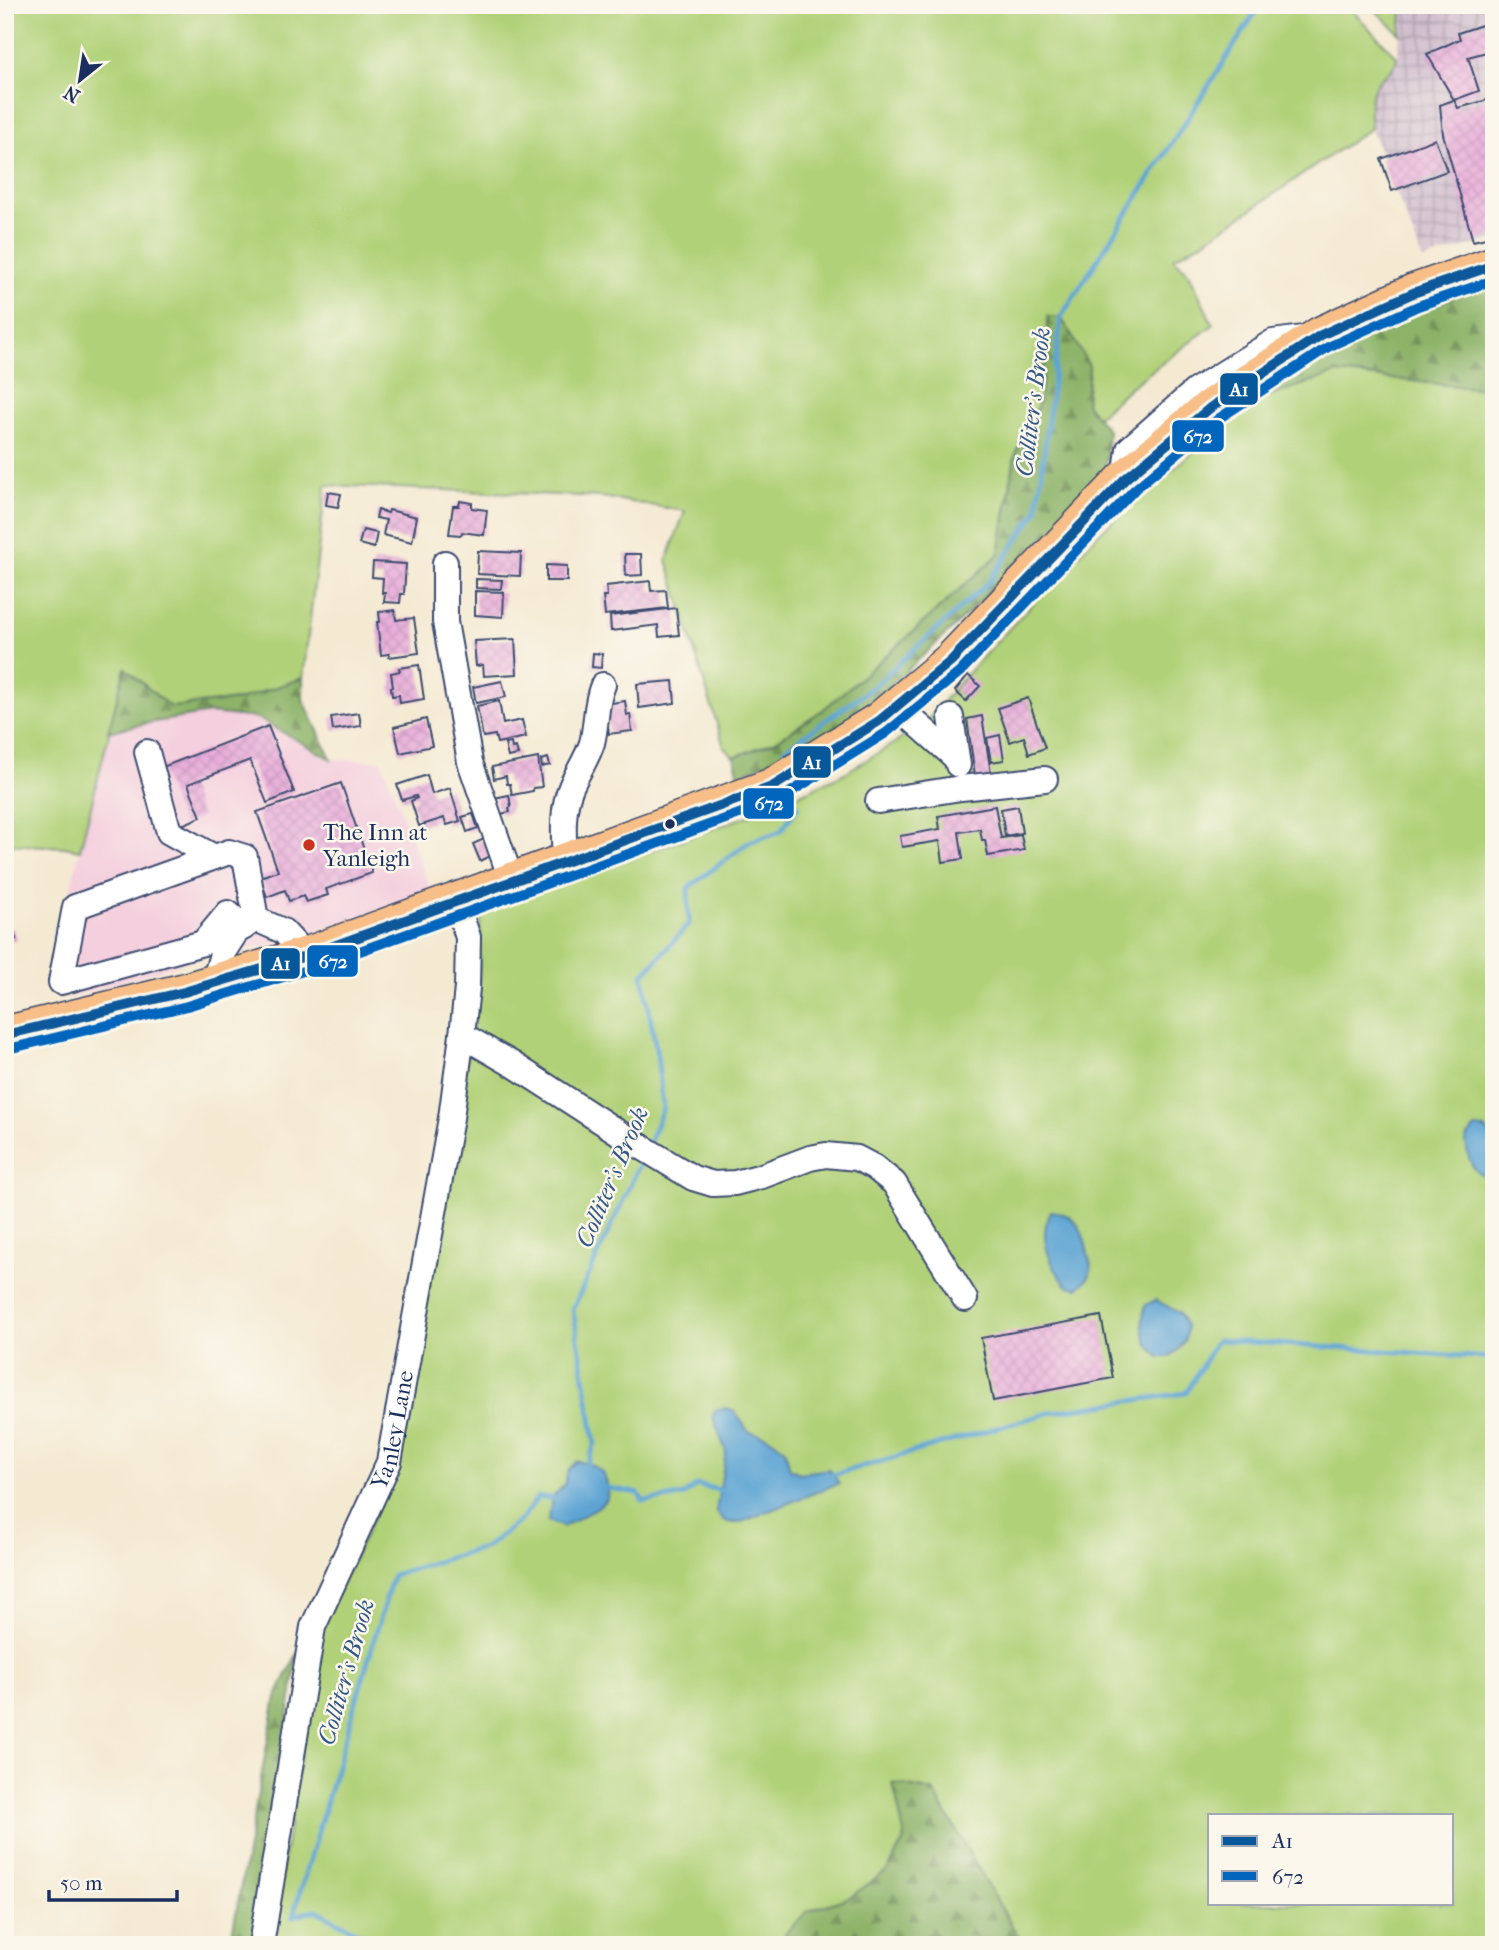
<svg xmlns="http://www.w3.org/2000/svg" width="1499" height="1950" viewBox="0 0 1499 1950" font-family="'IM FELL French Canon',serif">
  <defs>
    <pattern id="industrial-grid" width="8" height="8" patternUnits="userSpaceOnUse" patternTransform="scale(1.75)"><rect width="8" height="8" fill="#d0bdce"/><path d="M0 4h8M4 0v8" fill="none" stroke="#a89aaa"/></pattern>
    <pattern id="forest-firs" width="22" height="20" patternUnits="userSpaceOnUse" patternTransform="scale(1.75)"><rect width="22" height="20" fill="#8cb368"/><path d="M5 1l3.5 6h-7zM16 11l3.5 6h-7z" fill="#729259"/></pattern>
    <pattern id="building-cross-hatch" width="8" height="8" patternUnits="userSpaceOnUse" patternTransform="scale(1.75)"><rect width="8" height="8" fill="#e8abd9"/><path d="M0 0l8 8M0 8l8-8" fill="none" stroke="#c693bd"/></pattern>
  </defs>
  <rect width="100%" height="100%" fill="#fbf7ec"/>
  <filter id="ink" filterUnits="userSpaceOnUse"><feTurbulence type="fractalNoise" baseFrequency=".0143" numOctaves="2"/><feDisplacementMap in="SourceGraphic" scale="14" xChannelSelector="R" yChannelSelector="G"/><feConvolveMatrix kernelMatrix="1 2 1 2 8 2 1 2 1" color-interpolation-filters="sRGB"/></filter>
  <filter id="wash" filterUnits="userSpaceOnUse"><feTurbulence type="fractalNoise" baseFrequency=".00686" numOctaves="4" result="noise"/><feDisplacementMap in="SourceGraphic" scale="28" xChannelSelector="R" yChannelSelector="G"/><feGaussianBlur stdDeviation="1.57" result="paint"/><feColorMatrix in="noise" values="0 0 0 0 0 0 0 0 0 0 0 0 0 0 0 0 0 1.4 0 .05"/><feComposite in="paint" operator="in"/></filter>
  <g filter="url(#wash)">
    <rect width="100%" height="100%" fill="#f4e9d1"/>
    <polygon fill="#f4cfde" points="210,713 257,718 331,759 382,761 432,893 275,945 212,954 71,997 47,989 108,732 148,723"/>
    <polygon fill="url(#industrial-grid)" points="1403,5 1494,5 1494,239 1423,260 1371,128 1369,107 1374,86 1397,64"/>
    <g fill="#b1d178" stroke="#66806b" stroke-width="2" fill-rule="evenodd">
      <path d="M 5,5 L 1347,5 L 1397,57 C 1396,72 1379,76 1374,88 C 1368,101 1370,115 1371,128 L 1203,242 L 1173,258 L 1189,273 L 1213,325 L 1129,388 L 1097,418 L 1086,404 L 1089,366 L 1048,317 L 1040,400 L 1015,456 L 999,554 L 902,642 L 824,709 L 776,741 L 734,757 L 724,747 L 667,560 L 685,511 L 602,497 L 326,485 L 303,678 L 239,700 L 170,707 L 125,669 L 80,850 L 65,847 L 5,844 Z"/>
      <polygon points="1370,5 1403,5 1400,34"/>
      <path d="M 1337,373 L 1494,390 L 1494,1945 L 270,1945 L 321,1628 L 395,1472 L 478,994 L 481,912 L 773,807 L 843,774 L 921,727 L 965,676 L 1097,535 L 1251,402 ZM 1210,1815 L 1452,1815 L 1452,1903 L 1210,1903 Z"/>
    </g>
    <g fill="url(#forest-firs)" stroke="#547163" stroke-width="2">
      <polygon points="1494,285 1494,390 1337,373 1251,402 1335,345 1467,292"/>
      <polygon points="1048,317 1061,317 1089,366 1086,404 1108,430 1105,479 1068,518 1030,550 954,627 902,675 838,728 798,750 739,775 734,757 776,741 824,709 902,642 999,554 1015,456 1040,400"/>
      <polygon points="125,668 170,707 239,700 303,678 303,699 331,759 257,718 210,713 148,723 108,732"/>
      <polygon points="298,1652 254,1945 230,1945 276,1697"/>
      <polygon points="893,1783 933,1791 1023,1945 788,1945 785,1933 808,1911 850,1897 888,1870 905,1838"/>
    </g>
    <g fill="#5da4d3" stroke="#3c6a98" stroke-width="2">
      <path d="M 1475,1128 L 1485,1129 L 1494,1137 L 1494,1180 C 1472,1175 1467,1159 1466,1139 Z"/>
      <path d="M 1051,1211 C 1077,1214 1083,1229 1088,1254 C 1089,1258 1092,1266 1091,1270 C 1090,1278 1083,1283 1078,1288 L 1067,1286 C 1050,1265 1037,1237 1051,1211 Z"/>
      <path d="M 1156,1300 L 1179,1313 L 1187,1328 L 1185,1340 L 1178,1350 L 1169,1357 L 1159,1357 C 1143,1343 1139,1325 1146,1305 Z"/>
      <path d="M 728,1408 L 735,1412 L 748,1431 L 768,1437 L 785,1449 L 790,1469 L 800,1473 L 829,1469 L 839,1483 L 739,1523 C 727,1523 722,1521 716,1511 L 726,1452 L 713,1417 L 715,1410 Z"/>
      <path d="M 577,1461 C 601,1465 610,1476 607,1499 L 598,1507 L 563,1527 L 548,1521 L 552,1498 L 564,1485 L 568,1470 Z"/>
    </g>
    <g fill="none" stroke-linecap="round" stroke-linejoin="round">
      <g stroke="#5da4d3" stroke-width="5">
        <polyline points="784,750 873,687 988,583 1037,511 1061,317 1260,5"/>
        <polyline points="649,1143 663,1108 657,1055 643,975 689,924 688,888 749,842 781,831 798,806"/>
        <polyline points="588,1463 595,1443 573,1309 644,1155"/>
        <polyline points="833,1475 1052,1412 1186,1393 1217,1340 1494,1358"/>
        <polyline points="608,1488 638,1493 643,1501 670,1498 684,1495 697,1485 720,1490"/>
        <polyline points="293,1916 393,1575 486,1547 521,1520 538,1497 552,1498"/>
        <polyline points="293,1916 316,1910 381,1945"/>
      </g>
    </g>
    <g id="blocks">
      <g fill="url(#building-cross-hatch)">
        <polygon points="1494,14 1494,50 1468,57 1479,91 1454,100 1458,108 1491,99 1494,110 1494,236 1473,241 1443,134 1440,105 1454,100 1427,54 1460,39 1458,33 1491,22 1490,16"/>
        <polygon points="1435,139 1447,171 1392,191 1381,159"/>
        <polygon points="328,492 341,494 338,507 326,505"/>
        <polygon points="460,501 472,503 472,508 487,510 484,535 462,532 461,535 449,534 453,506 459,506"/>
        <polygon points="378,510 388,513 389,510 417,517 412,542 383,535 386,520 376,518"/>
        <polygon points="363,530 377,533 374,548 359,544"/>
        <polygon points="478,551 521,553 520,576 477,574"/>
        <polygon points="625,554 641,554 642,575 626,576"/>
        <polygon points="373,562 406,564 404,594 401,594 400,603 384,602 385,593 382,593 383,578 372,577"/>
        <polygon points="546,565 567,566 567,581 546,581"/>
        <polygon points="476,579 502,580 501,589 476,588"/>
        <polygon points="650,581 651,591 666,590 668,608 605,615 603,596 607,596 606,586"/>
        <polygon points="475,591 504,592 503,617 475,615"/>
        <polygon points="676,608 679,635 659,637 658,625 611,631 610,616"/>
        <polygon points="395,610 396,620 414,618 419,653 389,657 389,654 381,655 377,622 380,622 379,612"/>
        <polygon points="515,639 517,674 484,676 483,665 476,666 474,641"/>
        <polygon points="593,653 602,654 601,668 592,667"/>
        <polygon points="419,665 424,699 400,703 399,695 392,696 391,687 393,687 391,673 400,671 399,668"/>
        <polygon points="968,675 980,686 966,701 955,691"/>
        <polygon points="502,681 506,697 476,703 473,687"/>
        <polygon points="673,681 675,703 639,708 637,684"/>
        <polygon points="1028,698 1045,748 1029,754 1024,737 1010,742 998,708"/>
        <polygon points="499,701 503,724 522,720 526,737 497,743 495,735 483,737 477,706"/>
        <polygon points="625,701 627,715 630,714 632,731 609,734 605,704"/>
        <polygon points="359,713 361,726 333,730 331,717"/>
        <polygon points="982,716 992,780 976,783 967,719"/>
        <polygon points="426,719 432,746 400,753 394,727"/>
        <polygon points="268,726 294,792 267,803 250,760 188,784 201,817 182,825 160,768"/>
        <polygon points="1000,735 1004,760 991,762 987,738"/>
        <polygon points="511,743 512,748 516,747 518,755 508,757 505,744"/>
        <polygon points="538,758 542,787 533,788 533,791 512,795 510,784 507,784 506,776 494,779 492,767"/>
        <polygon points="548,758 550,765 542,767 541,760"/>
        <polygon points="427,775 432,794 450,788 460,821 447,825 444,818 419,826 411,801 417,798 416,796 402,800 397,785"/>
        <polygon points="341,783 372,873 326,889 328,895 306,902 303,896 289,901 285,890 267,897 260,877 278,871 257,812"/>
        <polygon points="509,795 511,807 509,808 510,812 500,814 494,798"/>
        <polygon points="995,806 1001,838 1021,835 1024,850 988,856 985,840 982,840 980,829 959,832 963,859 943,862 940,841 902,847 900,836 940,829 938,816"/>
        <polygon points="1018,806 1022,833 1005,836 1001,809"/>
        <polygon points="473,814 478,828 467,832 462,817"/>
        <polygon points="484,839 491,856 480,861 473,844"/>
        <polygon points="13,928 16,939 5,942 5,930"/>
        <polygon points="1101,1316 1113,1378 993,1401 981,1338"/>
      </g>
    </g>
  </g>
  <g filter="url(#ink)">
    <use href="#blocks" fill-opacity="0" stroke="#3c4b6f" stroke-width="2"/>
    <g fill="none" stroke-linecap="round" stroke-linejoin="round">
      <defs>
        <g id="minor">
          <polyline points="1125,479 1129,449 1195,391 1273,342 1310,337"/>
          <polyline points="445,563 445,622 470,762 512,882"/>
          <polyline points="897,706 957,759"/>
          <polyline points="951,717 958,765"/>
          <polyline points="147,752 169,832 214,857"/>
          <polyline points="878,801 961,788 1045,779"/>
          <path d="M 565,863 C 564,837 561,811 571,787 C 577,773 587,759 592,743 C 597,724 595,703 603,685"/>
          <polyline points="244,927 228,913 203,943 61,982 75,907 229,852 245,857 256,919"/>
          <polyline points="214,983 222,954 236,932 256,919 283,931 306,956"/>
          <polyline points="462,1035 514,1065 627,1138 693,1178 713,1184 735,1183 762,1176 810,1158 826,1155 857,1158 874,1167 894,1183 965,1299"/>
          <path id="s1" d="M 261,1945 L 313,1627 L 389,1462 L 451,1118 L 462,1035 L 467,988 L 468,937 L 456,903"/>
        </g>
        <polyline id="highway" points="5,1035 184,992 306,956 772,787 879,721 951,661 1125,479 1210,408 1321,335 1413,293 1494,265"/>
      </defs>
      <use href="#minor" stroke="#3c4b6f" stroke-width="28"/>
      <use href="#highway" stroke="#3c4b6f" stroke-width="40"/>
      <use href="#minor" stroke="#fff" stroke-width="24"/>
      <use href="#highway" stroke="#f7be88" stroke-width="37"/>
      <defs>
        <polyline id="bus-1" points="5,1035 184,992 306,956 772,787 879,721 951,661 1125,479 1210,408 1321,335 1413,293 1494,265"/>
        <polyline id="bus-2" points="8,1049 187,1006 310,969 778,800 886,733 960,672 1135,489 1218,419 1328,347 1418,306 1494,280"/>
      </defs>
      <use href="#bus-1" stroke="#fbf7ec" stroke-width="16"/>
      <use href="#bus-2" stroke="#fbf7ec" stroke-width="16"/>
      <use href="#bus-1" stroke="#07589b" stroke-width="10"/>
      <use href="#bus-2" stroke="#0065bd" stroke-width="10"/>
    </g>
  </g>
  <circle fill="#1b2f5e" stroke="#fbf7ec" stroke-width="2.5" cx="670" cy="824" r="6"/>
  <circle fill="#c8321e" stroke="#fbf7ec" stroke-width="2.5" cx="309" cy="845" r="7"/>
  <g text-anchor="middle" stroke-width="5" stroke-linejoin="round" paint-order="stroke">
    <g font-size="23" fill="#1b2f5e" stroke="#fbf7ec" text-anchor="start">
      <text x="323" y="840">The Inn at<tspan x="323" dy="26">Yanleigh</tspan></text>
    </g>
    <g font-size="23" fill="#1b2f5e" stroke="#fbf7ec">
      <text dy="8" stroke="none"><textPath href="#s1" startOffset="536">Yanley Lane</textPath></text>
    </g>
    <g font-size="24" font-style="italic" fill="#325887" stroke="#fbf7ec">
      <text transform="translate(1033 402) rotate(-83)" y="8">Colliter's Brook</text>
      <text transform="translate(612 1177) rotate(-67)" y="8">Colliter's Brook</text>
      <text transform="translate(346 1672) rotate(-74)" y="8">Colliter's Brook</text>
    </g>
  </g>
  <g stroke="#fbf7ec" stroke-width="2.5">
    <rect x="1219" y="372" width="40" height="34" rx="7" fill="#07589b"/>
    <rect x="1171" y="419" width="54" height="34" rx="7" fill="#0065bd"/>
    <rect x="792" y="745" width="40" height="34" rx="7" fill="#07589b"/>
    <rect x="742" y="787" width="53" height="33" rx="7" fill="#0065bd"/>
    <rect x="306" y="944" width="53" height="34" rx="7" fill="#0065bd"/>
    <rect x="260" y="947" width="41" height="33" rx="7" fill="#07589b"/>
  </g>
  <g font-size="19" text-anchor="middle" font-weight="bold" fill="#fff">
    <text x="1239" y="396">A1</text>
    <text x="1198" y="443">672</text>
    <text x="812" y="769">A1</text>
    <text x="769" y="810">672</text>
    <text x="333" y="968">672</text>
    <text x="281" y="970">A1</text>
  </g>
  <rect width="1499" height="1950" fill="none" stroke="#fbf7ec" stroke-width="28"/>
  <rect x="1208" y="1814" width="245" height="91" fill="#fbf7ec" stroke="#a1a7b3" stroke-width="2"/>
  <rect x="1222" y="1836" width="35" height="10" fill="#07589b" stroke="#a1a7b3" stroke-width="2"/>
  <text x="1272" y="1848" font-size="21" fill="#1b2f5e">A1</text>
  <rect x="1222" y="1871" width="35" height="10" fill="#0065bd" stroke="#a1a7b3" stroke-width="2"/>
  <text x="1272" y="1884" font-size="21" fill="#1b2f5e">672</text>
  <g transform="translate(80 80) rotate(210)" stroke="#fbf7ec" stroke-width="5" paint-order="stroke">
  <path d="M0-5L12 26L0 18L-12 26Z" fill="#1b2f5e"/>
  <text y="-10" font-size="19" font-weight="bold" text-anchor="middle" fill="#1b2f5e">N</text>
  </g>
  <path d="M49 1890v10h128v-10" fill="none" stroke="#1b2f5e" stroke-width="3.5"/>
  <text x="60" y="1890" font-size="21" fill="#1b2f5e" stroke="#fbf7ec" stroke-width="5" paint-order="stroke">50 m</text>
</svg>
